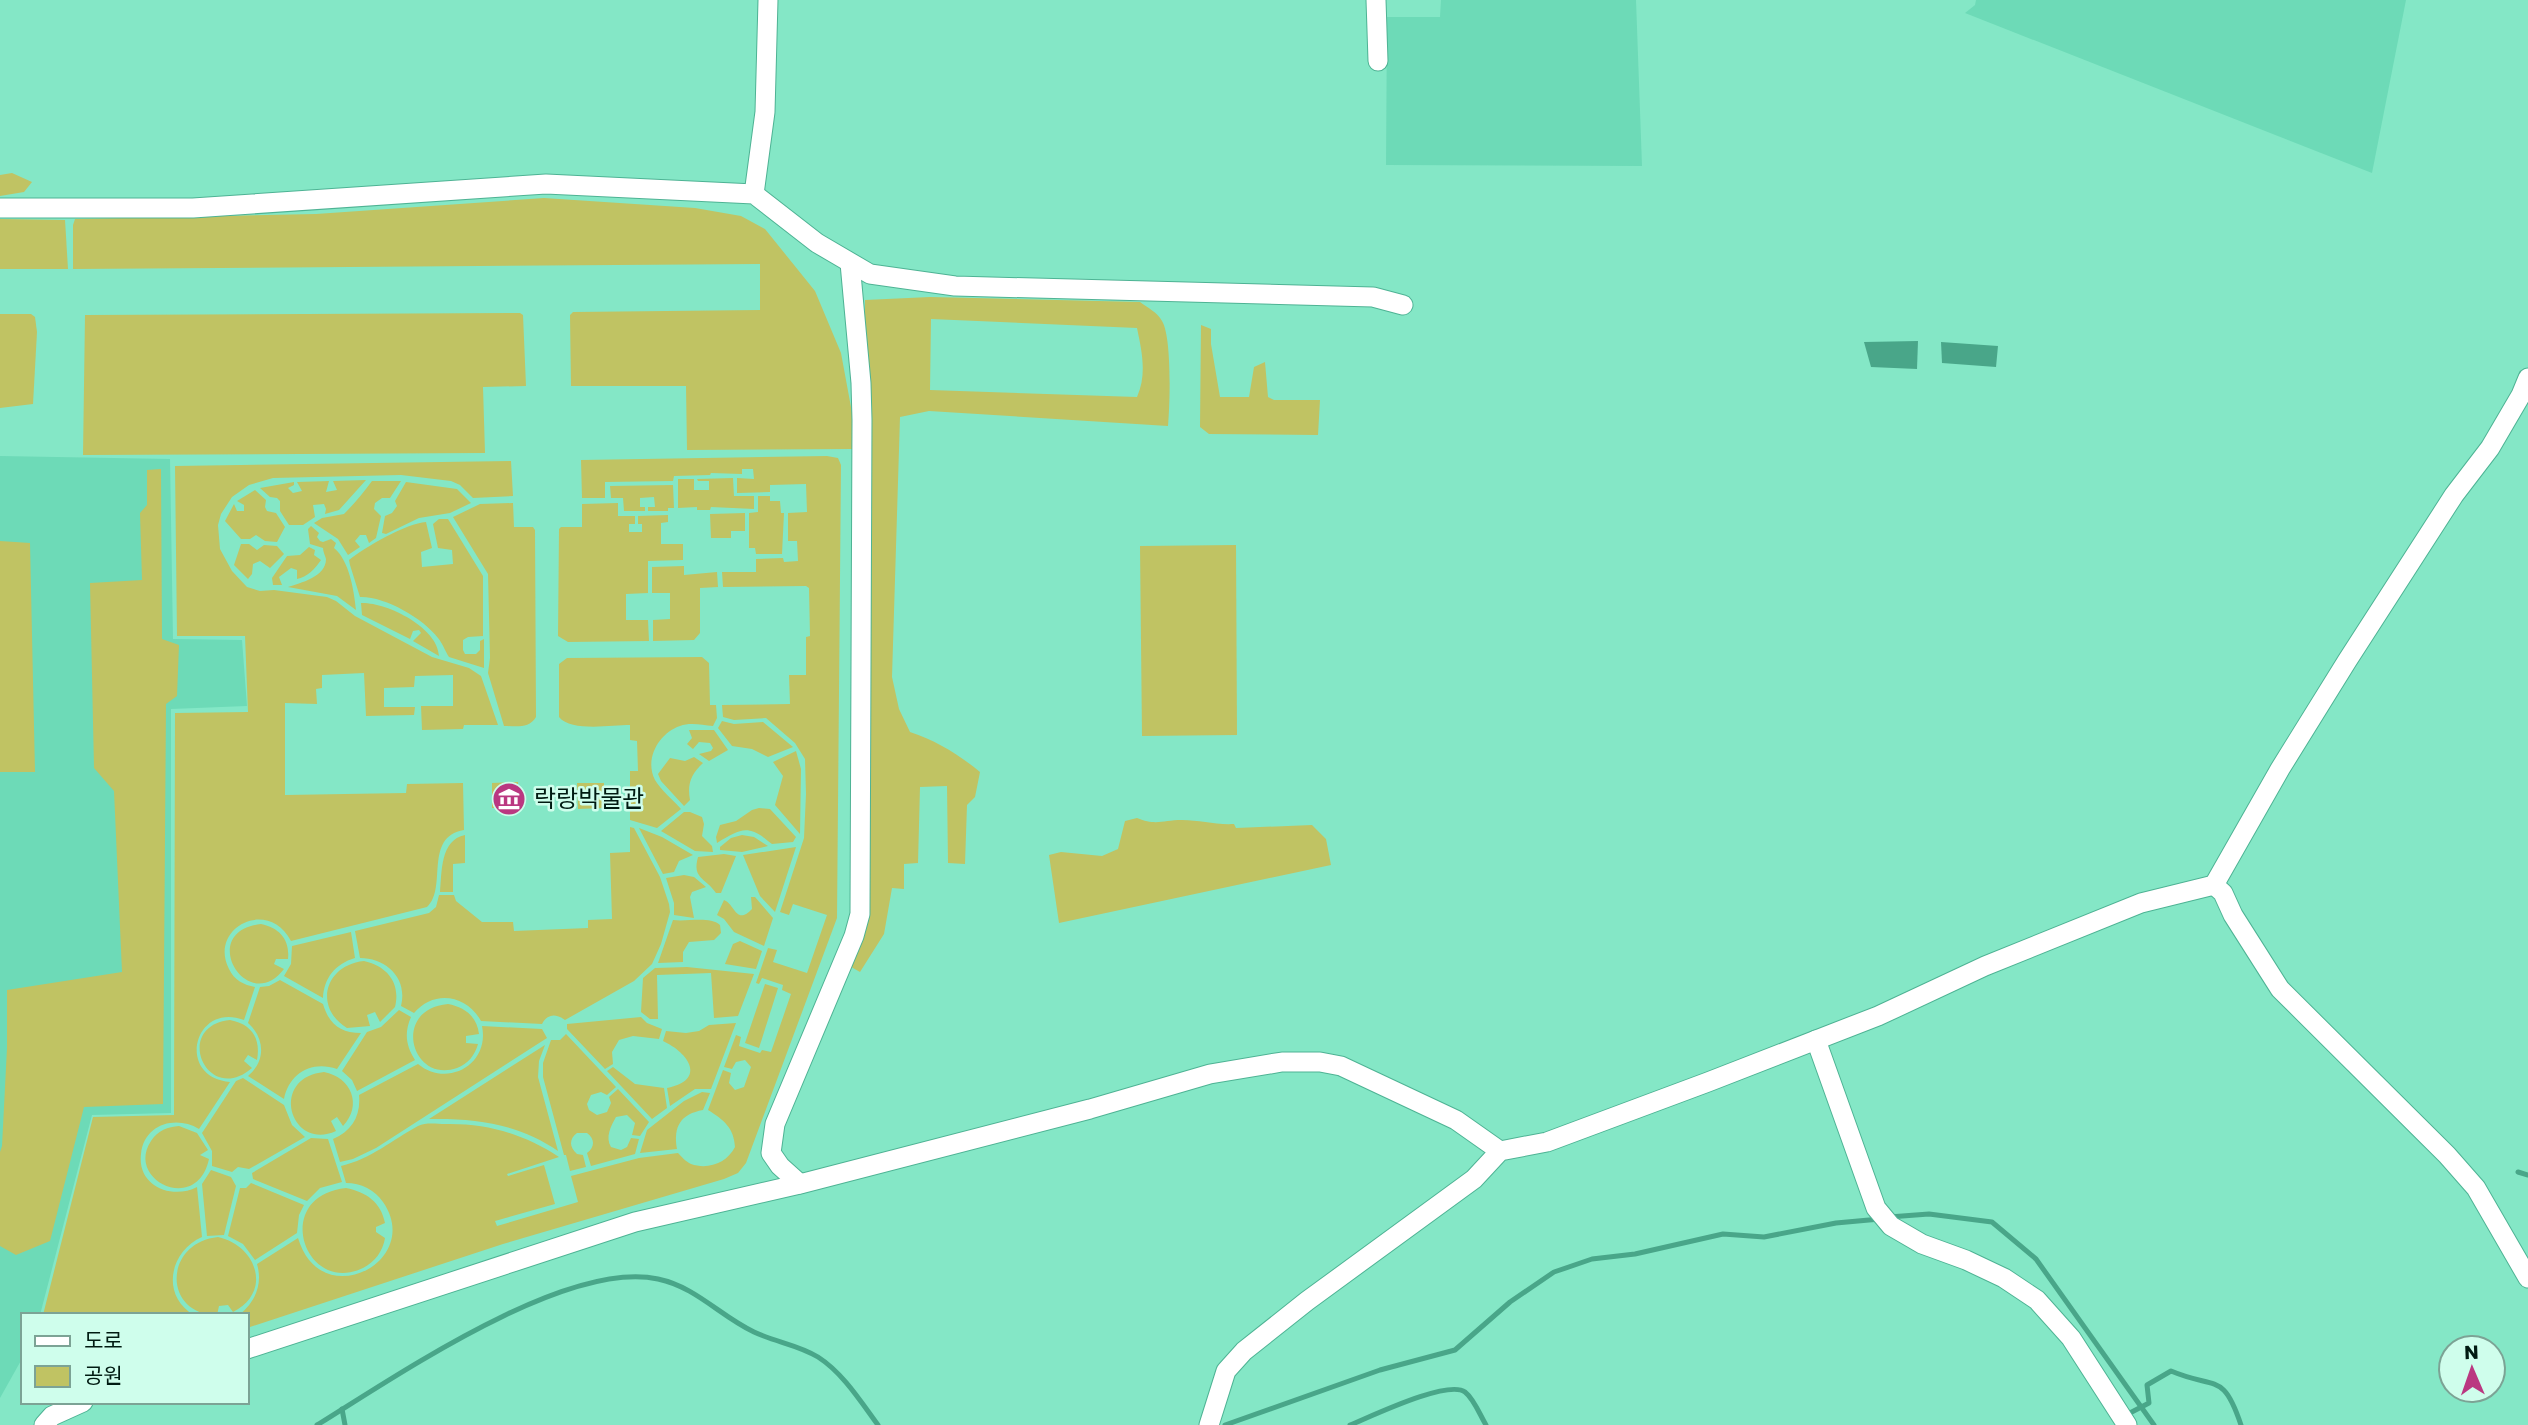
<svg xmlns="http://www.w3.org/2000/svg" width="2528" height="1425" viewBox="0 0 2528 1425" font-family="Poppins,'Noto Sans KR',sans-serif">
  <rect width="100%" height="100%" fill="#84e7c6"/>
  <g fill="#6ddab7">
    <polygon points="1441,0 1636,0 1642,166 1386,165 1387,17 1440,17"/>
    <polygon points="1976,0 2406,0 2372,173 1965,13 1975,5"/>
    <polygon points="0,456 170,459 173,639 242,640 247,706 171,709 171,1113 92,1115 40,1315 23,1315 23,1357 0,1398"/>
  </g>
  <g fill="#c0c363" fill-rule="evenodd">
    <polygon points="12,173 32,182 24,192 0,196 0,175"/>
    <polygon points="544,198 695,208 741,216 765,229 815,291 841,353 853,418 852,449 687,450 686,386 571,386 570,315 573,312 760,310 760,264 73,269 73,225 75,219 316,214"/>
    <polygon points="0,219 65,220 68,269 0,269"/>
    <path d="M 930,297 L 1140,302 C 1148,308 1157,312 1162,321 C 1172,337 1170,404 1168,426 L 929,411 L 900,417 L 892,677 L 899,709 L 910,732 C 937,741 958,754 980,772 L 975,797 L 967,805 L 965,864 L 948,863 L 947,786 L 920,787 L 918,863 L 904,864 L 904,889 L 892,888 L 884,934 L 860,972 L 846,964 L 867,887 L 865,300 ZM 931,319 L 1137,328 C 1142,352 1147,374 1137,397 L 930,390 Z"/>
    <polygon points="520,313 523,315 526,386 483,387 485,453 83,455 85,315"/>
    <polygon points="0,314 31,314 35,317 37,332 33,404 0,408"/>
    <polygon points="1201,325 1211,329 1211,344 1220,397 1249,397 1254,367 1265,362 1268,397 1274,400 1320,400 1318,435 1209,434 1200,427"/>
    <path d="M 827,456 L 838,458 L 841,465 L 837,918 L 746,1163 L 738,1173 L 724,1179 L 503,1244 L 247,1328 L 247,1315 L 239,1315 C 255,1302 263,1285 257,1264 L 298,1238 C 321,1315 424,1261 383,1202 C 375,1190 361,1183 346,1183 L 341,1166 C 371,1159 392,1140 418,1126 C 426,1122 437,1124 445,1124 C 487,1123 524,1134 559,1157 L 507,1174 L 508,1176 L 544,1165 L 555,1204 L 495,1221 L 497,1226 L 578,1202 L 571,1176 L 639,1158 L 678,1153 C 681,1156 686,1162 691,1164 C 708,1170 727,1163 735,1147 C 734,1128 724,1120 708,1110 L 723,1070 L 731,1073 L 729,1083 L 735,1090 L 744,1087 L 751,1067 L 745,1060 L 736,1062 L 732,1069 L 724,1067 L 736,1035 L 741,1037 L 739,1046 L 760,1053 L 762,1050 L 771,1052 L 791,994 L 782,990 L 783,985 L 762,978 L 759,984 L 756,983 L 768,948 L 777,950 L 773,962 L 807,973 L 827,915 L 793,904 L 789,915 L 780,912 L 804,838 L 806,794 L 805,759 L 795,743 L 766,718 L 734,720 L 723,717 L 722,705 L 790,704 L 789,675 L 806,675 L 806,637 L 810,636 L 809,588 L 806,586 L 723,587 L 722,572 L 756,572 L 756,559 L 783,558 L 784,562 L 798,561 L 797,541 L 788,541 L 788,513 L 807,512 L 806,484 L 770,485 L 770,492 L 737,493 L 737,478 L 754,479 L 753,469 L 742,469 L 742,474 L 711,473 L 710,475 L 674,476 L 673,481 L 605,482 L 605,498 L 582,498 L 581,460 Z"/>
    <path d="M 511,461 L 513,496 L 473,498 L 460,485 L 451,481 L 401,475 L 273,478 L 249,485 L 232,497 L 221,514 L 218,525 L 220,549 L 232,571 L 247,587 L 260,591 L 274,590 L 327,597 L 336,601 L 355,616 L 432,657 L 469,668 L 481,676 L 498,725 L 464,725 L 463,729 L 422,730 L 421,706 L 453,706 L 453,675 L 415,676 L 414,687 L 384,688 L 384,707 L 415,707 L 414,715 L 366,716 L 364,673 L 322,675 L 322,688 L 316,689 L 317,704 L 285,703 L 285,795 L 406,793 L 407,784 L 463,783 L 464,830 C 423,837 448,888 427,907 L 291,941 C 268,897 208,928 229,969 C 234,980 244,985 255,987 L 244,1020 C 194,1001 175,1077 230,1082 L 199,1129 C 176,1115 144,1124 141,1154 C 137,1186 172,1200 197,1187 L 202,1237 C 170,1251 160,1295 194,1315 L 43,1315 L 93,1117 L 174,1115 L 175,713 L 248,712 L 245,636 L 177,636 L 175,466 Z"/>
    <polygon points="161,469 162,639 179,645 177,696 166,704 163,1104 84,1107 50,1241 16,1255 0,1246 0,1152 2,1146 7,1048 7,990 122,972 114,791 94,768 90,583 142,580 140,513 147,505 147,470"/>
    <polygon points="733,478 734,496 754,496 754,509 711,507 710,510 697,510 697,507 678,508 678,479 694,479 694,490 709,490 709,481 698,481 697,479"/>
    <polygon points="366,480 339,510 325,514 326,509 324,504 313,505 315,517 303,525 289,525 280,511 280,501 277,498 270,497 260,488 294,482 294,485 288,488 293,493 302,491 297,482 329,481 326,492 337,490 333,481"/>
    <path d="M 372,481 L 401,481 L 390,498 L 382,498 L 375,503 L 374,509 L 381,516 L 376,538 L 369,543 L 366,535 L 360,535 L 355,541 L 360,547 L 348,555 L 338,539 L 314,523 L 322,518 L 344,514 C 354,504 364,492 372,481 Z"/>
    <polygon points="406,482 457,489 471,503 450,513 419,518 386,534 382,533 385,516 392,513 397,506 395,501"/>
    <polygon points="673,485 674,508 668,508 668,511 648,511 648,507 655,507 654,497 640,498 640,507 645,507 645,511 624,511 623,498 611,498 610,486"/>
    <polygon points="255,490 266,500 265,507 267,511 276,513 285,527 277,542 265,541 256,535 250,539 241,539 225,521 234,504 237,511 244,511 244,505 237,501"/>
    <polygon points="758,496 770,496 770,501 780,501 781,513 784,513 782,554 756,554 755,548 749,548 749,513 758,512"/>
    <path d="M 513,503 L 514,527 L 533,527 L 535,530 L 536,717 C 529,729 516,726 504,726 L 488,673 L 490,658 L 488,574 L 453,517 L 480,504 Z"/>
    <polygon points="618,503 618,516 635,516 635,524 629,524 629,532 642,532 642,524 638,524 638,516 668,515 668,522 661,523 661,544 683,544 683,560 648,561 648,593 626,594 626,620 648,620 649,641 568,642 558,636 559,529 561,527 582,527 582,504"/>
    <polygon points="745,513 745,531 731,531 731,538 711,538 710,514"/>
    <path d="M 439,519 L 448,519 L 483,576 L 483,636 L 468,637 L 463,640 L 463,650 L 465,654 L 476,654 L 480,650 L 480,641 L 484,639 L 484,668 L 449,657 C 445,651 443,644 438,638 C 423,618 384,596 360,597 L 350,565 L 349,560 C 365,547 407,523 426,522 L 432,548 L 421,552 L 422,567 L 453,564 L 452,550 L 438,548 L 433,524 Z"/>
    <path d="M 311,526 L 319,533 L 317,537 L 320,541 L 323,542 L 331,539 L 336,543 L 334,548 C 349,560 354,590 356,610 L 337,596 L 288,587 C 300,583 326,577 326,559 C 325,555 323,552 323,548 L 310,544 L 308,529 Z"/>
    <polygon points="0,541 30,543 35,772 0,772"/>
    <polygon points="241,544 249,544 257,550 264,545 277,546 284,554 270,568 260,561 253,564 252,574 248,579 234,565"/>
    <polygon points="1236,545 1237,735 1142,736 1140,546"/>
    <path d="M 309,547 L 315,550 L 314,555 L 321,560 C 315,569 307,577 297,579 L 297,570 L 291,568 L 279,577 L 282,585 L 273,585 L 272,578 L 287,556 L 300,555 Z"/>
    <polygon points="684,566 684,575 717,572 718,587 700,588 700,633 694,640 653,641 653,620 670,619 670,593 652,593 652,567"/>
    <path d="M 361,603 C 386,602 438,627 439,656 L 413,641 L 421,633 L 419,630 L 413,631 L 410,639 L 362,615 Z"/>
    <path d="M 702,657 L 709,663 L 710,705 L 716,705 L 717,718 L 713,726 C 702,725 690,722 680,726 C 659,733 644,759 655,780 C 661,790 673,800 681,809 L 657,828 L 630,820 L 630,771 L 638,771 L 637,741 L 630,740 L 630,725 C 611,725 571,732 559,717 L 559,664 L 567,658 Z"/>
    <polygon points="722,721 734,724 763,722 793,747 768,757 752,749 732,746 718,728"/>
    <polygon points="689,730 714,730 728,750 709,761 699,754 711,751 713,748 710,743 699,742 693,749 687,744 692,738"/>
    <polygon points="796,751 801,769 800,834 775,805 783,776 773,762"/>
    <path d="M 694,757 L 703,763 C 691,774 687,784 690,800 L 684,806 L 661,781 L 658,774 L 670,758 L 685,761 Z"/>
    <polygon points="518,782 519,808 492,808 492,783"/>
    <polygon points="577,783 604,783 604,808 578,809"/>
    <path d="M 759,808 L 770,809 L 796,837 L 793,842 L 772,844 C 748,824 742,828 717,843 L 716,837 L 720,825 L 736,821 L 752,810 Z"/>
    <polygon points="684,812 690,812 702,817 704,824 702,836 712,846 713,852 695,851 661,831"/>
    <path d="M 1137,818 C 1156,826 1163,820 1182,820 C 1200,820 1215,825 1234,824 L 1236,828 L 1312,825 L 1326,839 L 1331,865 L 1059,923 L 1049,855 L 1061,852 L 1102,856 L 1118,849 L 1125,821 Z"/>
    <path d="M 630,827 L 634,828 L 660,877 L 669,904 L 670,912 L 661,944 L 652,964 L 634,981 L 565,1020 C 556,1013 547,1014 542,1024 L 481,1021 C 467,995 434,989 414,1013 L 401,1006 C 408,978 386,958 360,958 L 355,931 L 429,913 L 436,907 L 439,895 L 454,895 L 456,901 L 482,922 L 513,922 L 514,931 L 588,928 L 588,920 L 612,919 L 610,853 L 630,852 Z"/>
    <polygon points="639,828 662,837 693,855 679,861 674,872 663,874"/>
    <path d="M 465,835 L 465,863 L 453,864 L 453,892 L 440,892 C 442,872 440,840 465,835 Z"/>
    <polygon points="742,835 754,837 768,846 742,852 720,850 720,847 731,838"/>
    <polygon points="796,847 775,912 760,896 743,855"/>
    <path d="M 724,854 L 736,856 L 721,893 L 716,893 C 705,877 692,879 698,857 Z"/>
    <polygon points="684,875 694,877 706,887 692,892 690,897 694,918 674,915 674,903 666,878"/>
    <path d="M 751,897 L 755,897 L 773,918 L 764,946 L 734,932 L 724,919 L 717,915 L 724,900 C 735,904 736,926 752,909 Z"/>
    <path d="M 673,920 C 687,922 710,916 720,925 L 721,933 L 714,940 L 689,942 L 683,952 L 683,962 L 658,963 Z"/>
    <path d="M 261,924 C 280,928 290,940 288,959 L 276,959 L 274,964 L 284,969 C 247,1017 196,931 261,924 Z"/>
    <path d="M 351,932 L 355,958 C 335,964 324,978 323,998 L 284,976 L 291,964 L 292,946 Z"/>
    <polygon points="740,941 762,951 756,969 725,964 733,944"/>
    <path d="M 364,961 C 387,966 401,983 395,1007 L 380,1022 L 375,1012 L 367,1015 L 370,1026 L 347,1028 C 313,1007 325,965 364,961 Z"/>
    <polygon points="687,967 754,974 738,1016 714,1018 711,973 657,975 658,1019 650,1019 641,1012 643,978 655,968"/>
    <path d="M 280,980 L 323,1004 C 329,1024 340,1033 361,1033 L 337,1069 C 312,1060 289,1073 284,1099 L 248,1076 C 266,1061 265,1038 248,1023 L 260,987 L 269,986 Z"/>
    <polygon points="765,984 778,988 759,1048 745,1043"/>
    <path d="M 448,1004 C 464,1007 477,1016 479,1034 L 466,1036 L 466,1043 L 478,1044 C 475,1055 468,1064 457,1068 C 411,1084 391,1009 448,1004 Z"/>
    <path d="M 399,1010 L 411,1017 C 404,1033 406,1046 415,1060 L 357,1091 L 352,1080 L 342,1071 L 367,1032 L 381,1027 Z"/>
    <polygon points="641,1017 647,1023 662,1029 659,1039 633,1036 619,1040 612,1052 613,1064 605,1069 567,1029 567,1024"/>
    <path d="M 230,1020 C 252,1024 261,1039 257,1060 L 248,1055 L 244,1061 L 252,1068 C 207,1107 172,1026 230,1020 Z"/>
    <path d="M 736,1023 L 711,1089 L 695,1089 L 670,1106 L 667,1088 C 707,1080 689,1053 663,1041 L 666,1031 L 686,1033 L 699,1031 L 709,1025 Z"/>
    <path d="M 482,1026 L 542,1029 L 547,1038 L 376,1148 L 353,1159 L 340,1162 L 333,1139 C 352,1131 361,1116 359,1095 L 418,1064 C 447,1088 490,1065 482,1026 Z"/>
    <path d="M 566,1034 L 616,1087 L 607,1095 L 601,1092 L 591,1095 L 587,1104 L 589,1110 L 597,1115 L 607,1112 L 611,1103 L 609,1097 L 618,1089 L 649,1122 L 640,1136 L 632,1135 L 635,1123 L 627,1115 L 616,1117 C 611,1126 605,1137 611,1147 L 621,1150 L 627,1147 L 631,1138 L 639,1139 L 635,1154 L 591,1166 L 587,1153 C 595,1147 595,1139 587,1133 L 577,1133 C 569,1139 569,1147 577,1154 L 583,1155 L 586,1167 L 570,1171 L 566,1155 L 564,1155 L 543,1077 L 543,1063 L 551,1040 L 560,1040 Z"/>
    <path d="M 545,1045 L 539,1061 L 538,1077 L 558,1151 C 519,1124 475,1118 429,1119 Z"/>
    <polygon points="613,1067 635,1084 664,1088 667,1108 652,1119 607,1071"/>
    <path d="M 324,1072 C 351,1077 363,1105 343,1126 L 337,1117 L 331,1121 L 336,1131 C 291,1152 268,1078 324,1072 Z"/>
    <polygon points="243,1078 284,1105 292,1125 305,1137 249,1169 238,1167 232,1172 212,1166 212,1151 202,1133 236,1081"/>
    <path d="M 702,1092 L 710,1093 L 703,1110 C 681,1114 673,1126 677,1149 L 640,1153 L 647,1130 L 684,1101 Z"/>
    <path d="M 179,1126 L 197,1133 L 208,1150 L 200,1155 L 209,1159 C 197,1215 125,1180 151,1141 C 158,1130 168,1127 179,1126 Z"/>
    <polygon points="311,1138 328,1139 342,1182 320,1188 307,1201 253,1179 252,1173"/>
    <polygon points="211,1170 231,1177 236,1186 224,1235 207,1236 202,1184"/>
    <polygon points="251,1183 304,1205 299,1215 297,1233 255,1260 243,1244 228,1236 240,1188 246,1188"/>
    <path d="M 346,1188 C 366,1192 381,1202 385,1223 L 376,1227 L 376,1232 L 385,1238 C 383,1251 375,1262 363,1268 C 304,1296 271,1196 346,1188 Z"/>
    <path d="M 218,1237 C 258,1246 272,1293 233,1312 L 228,1305 L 219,1306 L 217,1315 C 163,1315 163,1243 218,1237 Z"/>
  </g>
  <g fill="#49a689">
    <polygon points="1918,341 1917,369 1871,367 1864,342"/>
    <polygon points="1941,342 1998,346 1996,367 1942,363"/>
  </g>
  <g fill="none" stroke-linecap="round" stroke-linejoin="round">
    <g stroke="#49a689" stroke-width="5">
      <polyline points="2518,1172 2528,1175"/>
      <polyline points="1889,1217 1929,1214 1992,1222 2036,1259 2154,1425"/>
      <polyline points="342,1409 345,1425"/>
      <path d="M 2126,1415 L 2149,1403 L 2147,1385 L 2171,1371 C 2216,1390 2223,1371 2241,1425"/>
      <path d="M 317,1425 C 395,1377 566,1259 658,1279 C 696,1287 720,1316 754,1332 C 775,1342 799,1345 818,1357 C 843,1373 861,1402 878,1425"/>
      <polyline points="1225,1425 1380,1370 1455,1350 1510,1302 1554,1272 1592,1259 1635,1254 1723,1234 1764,1237 1836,1223 1880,1219"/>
      <path d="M 1350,1425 C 1370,1417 1448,1379 1465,1392 C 1474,1399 1480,1415 1486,1425"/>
    </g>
    <defs>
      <g id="minor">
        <polyline points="1376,0 1378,61"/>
        <polyline points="754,194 765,112 768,0"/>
        <polyline points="0,208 193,208 546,184 754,194 817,243 870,274 955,286 1373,297 1403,305"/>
        <polyline points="2214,885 2223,893 2233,915 2280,989 2447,1155 2476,1188 2528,1278"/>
        <polyline points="1816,1040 1876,1208 1891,1226 1922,1244 1966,1260 2004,1278 2037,1300 2071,1338 2127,1425"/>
        <polyline points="800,1184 780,1166 771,1153 775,1124 854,936 860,914 862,420 861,383 850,263"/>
        <polyline points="247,1349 635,1222 800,1184 1090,1109 1210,1074 1282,1062 1320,1062 1341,1066 1456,1120 1500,1151"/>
        <polyline points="44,1425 52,1416 83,1402"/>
        <polyline points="1209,1425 1226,1371 1244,1351 1307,1301 1474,1179 1500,1151 1547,1142 1708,1082 1878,1016 1985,966 2141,903 2214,885 2280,769 2347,661 2454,495 2490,448 2521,395 2528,378"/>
      </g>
    </defs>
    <use href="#minor" stroke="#4eb394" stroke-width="21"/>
    <use href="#minor" stroke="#fff" stroke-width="19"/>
  </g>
  <defs>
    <symbol id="museum-disc" viewBox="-11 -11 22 22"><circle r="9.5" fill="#ba3881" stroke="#cffeec"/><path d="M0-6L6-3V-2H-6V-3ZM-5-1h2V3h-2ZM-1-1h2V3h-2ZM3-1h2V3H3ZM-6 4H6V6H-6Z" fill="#fff"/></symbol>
  </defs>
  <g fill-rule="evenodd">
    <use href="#museum-disc" x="490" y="780" width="38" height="38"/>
  </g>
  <g text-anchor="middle" stroke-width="5" stroke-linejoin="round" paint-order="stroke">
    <g font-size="24" fill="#001b12" stroke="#cffeec" text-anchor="start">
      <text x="534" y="807">락랑박물관</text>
    </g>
  </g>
  <rect x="21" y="1313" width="228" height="91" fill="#cffeec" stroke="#7ca395" stroke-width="2"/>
  <rect x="35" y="1336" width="35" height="10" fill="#ffffff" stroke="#7ca395" stroke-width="2"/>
  <text x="84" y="1348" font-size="21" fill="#001b12">도로</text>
  <rect x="35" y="1366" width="35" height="21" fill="#c0c363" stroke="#7ca395" stroke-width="2"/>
  <text x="84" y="1383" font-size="21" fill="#001b12">공원</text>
  <g transform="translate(2472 1369) rotate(358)"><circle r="33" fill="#cffeec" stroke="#7ca395" stroke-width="2"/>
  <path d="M0-5L12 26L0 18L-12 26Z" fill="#ba3881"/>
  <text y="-10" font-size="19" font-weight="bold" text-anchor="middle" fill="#001b12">N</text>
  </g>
</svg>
